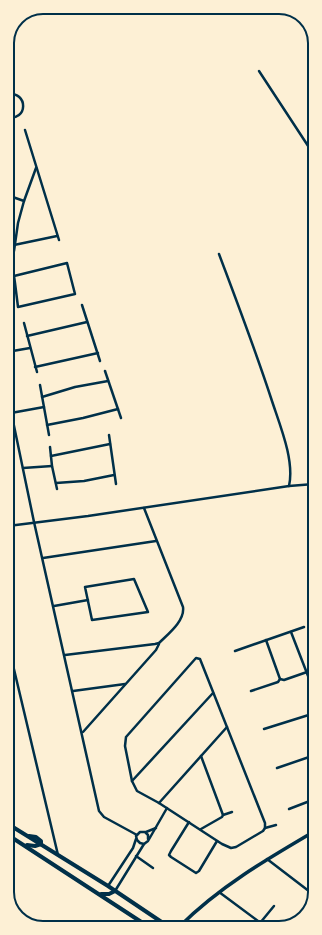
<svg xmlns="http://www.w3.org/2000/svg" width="322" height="935" viewBox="0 0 322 935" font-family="'PT Sans',sans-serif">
  <rect width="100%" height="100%" fill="#fdf0d5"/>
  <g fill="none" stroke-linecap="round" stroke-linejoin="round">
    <g stroke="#003049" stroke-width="2.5">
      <polyline points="259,71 314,155"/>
      <path d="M 7,94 C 29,91 28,122 7,117"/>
      <polyline points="25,130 59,240"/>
      <polyline points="7,158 10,134 10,118"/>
      <polyline points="7,195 24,201 18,223 14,251"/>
      <polyline points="24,201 36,168"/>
      <polyline points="14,245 57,236"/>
      <path d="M 219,254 C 237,302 255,349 271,398 C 279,423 295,460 289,486"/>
      <polyline points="7,283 15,283 18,307 75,294 67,263 14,276 15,283"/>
      <polyline points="82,305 100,361"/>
      <polyline points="24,323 37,372"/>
      <polyline points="27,336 87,322"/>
      <polyline points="7,352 30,348"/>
      <polyline points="35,367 98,353"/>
      <polyline points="105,371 121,418"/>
      <polyline points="40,385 49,435"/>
      <polyline points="8,397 34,522 99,811 104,817 137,835"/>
      <polyline points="42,397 75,387 108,381"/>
      <polyline points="11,413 44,407"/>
      <polyline points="47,425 83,418 118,409"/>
      <polyline points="109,435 116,484"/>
      <polyline points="50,447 52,466 57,489"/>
      <polyline points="51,456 110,444"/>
      <polyline points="23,468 52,466"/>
      <polyline points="56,483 84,481 114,475"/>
      <polyline points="8,526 88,516 289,486 314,484"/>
      <polyline points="43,558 156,541"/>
      <polygon points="134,579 148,612 92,620 85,587"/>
      <polyline points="54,606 88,600"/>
      <polyline points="291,632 315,694"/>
      <polyline points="8,644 58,855"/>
      <polyline points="235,651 304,627"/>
      <path d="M 65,655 L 155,644 L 159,643 C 168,634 185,621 183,607 L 144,508"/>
      <polygon points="196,658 200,659 265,823 265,828 263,831 236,847 231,848 222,844 159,803 137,791 132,781 125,746 126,737"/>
      <polyline points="280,679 284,680 307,672"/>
      <polyline points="73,691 125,684"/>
      <polyline points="251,691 278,682 280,679 266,640"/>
      <polyline points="264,729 315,713"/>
      <polyline points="83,732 156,650 159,644"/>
      <polyline points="277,768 315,755"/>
      <polyline points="132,781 213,693"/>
      <polyline points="159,803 227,727"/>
      <polyline points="289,809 315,799"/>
      <polyline points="223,815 232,812"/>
      <polyline points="189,822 171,851 169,855 171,857 196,873 199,871 217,841"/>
      <polyline points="265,828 276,825"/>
      <polyline points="201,829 222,817 223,815 201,756"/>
      <polyline points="146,832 156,828"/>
      <polyline points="148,839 148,835 145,832 140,832 136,836 137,840 140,843 144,844 148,841 167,808"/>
      <polyline points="136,856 153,868"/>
      <polyline points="267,859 314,895"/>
      <polyline points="108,886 133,848 136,839"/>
      <polyline points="115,891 144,844"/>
      <polyline points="219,892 266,927"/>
      <polyline points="185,922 192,927"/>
      <polyline points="260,923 274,906"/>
    </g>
    <path stroke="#003049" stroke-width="3.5" d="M 179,927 C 219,887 267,859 315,831"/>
    <g stroke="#003049" stroke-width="4">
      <polyline points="8,824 108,886 169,927"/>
      <polyline points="8,835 149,927"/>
      <polyline points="29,836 36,837 41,841 41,844"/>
      <polyline points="27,845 35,846 41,844"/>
      <polyline points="101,894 109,894 115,891"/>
    </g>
  </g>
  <path d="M0 0H322V935H0ZM43 14H279A29 29 0 0 1 308 43V892A29 29 0 0 1 279 921H43A29 29 0 0 1 14 892V43A29 29 0 0 1 43 14Z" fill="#fdf0d5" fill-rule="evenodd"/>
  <path fill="none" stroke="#003049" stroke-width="2" d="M43 14H279A29 29 0 0 1 308 43V892A29 29 0 0 1 279 921H43A29 29 0 0 1 14 892V43A29 29 0 0 1 43 14Z"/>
</svg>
